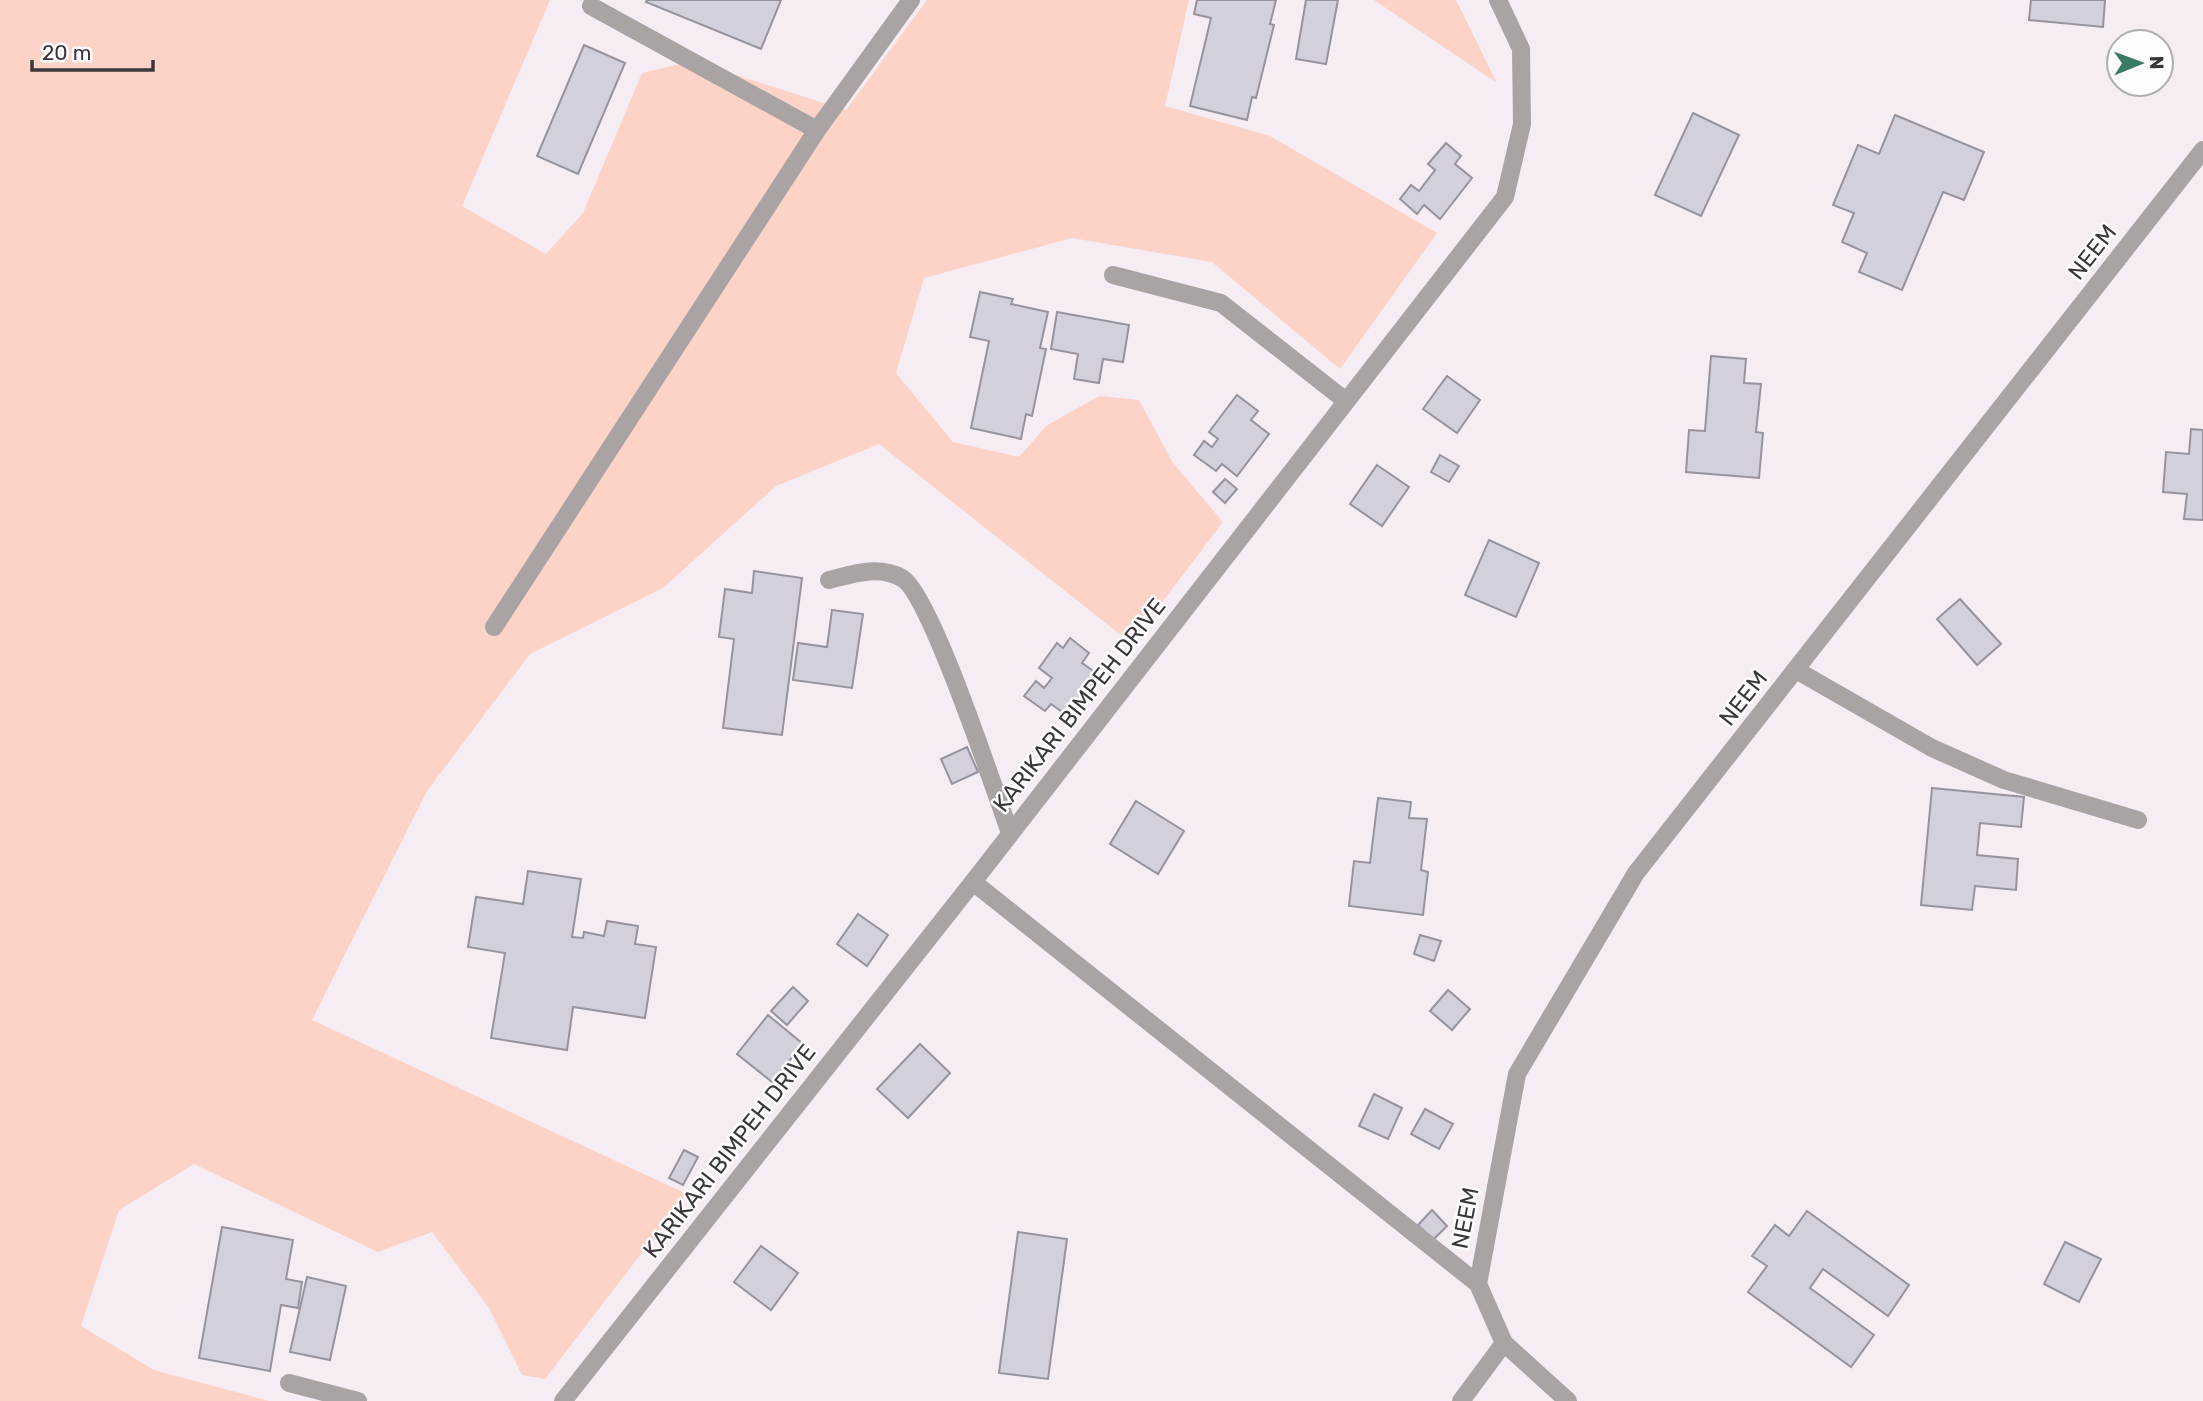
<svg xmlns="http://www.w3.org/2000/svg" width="2203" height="1401" viewBox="0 0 2203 1401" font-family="Rubik,sans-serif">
  <rect width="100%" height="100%" fill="#f6ecf4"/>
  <g fill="#fcd3c6">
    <polygon points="0,0 550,0 462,206 546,254 583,213 642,73 692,61 846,110 927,0 1189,0 1165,106 1270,136 1437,233 1340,369 1212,262 1072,238 924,278 896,373 953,442 1019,457 1046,426 1099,396 1139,400 1173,463 1223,522 1131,643 879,444 776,486 663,588 530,654 427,791 312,1020 687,1194 545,1379 522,1375 489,1308 432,1232 378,1252 194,1164 119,1210 81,1326 154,1370 269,1401 0,1401"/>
    <polygon points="1374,0 1456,0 1497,83"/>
  </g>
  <g fill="#d4d0db" stroke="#97939e" stroke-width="2">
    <polygon points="647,0 781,0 761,49 646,2"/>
    <polygon points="1197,0 1276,0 1270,24 1274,25 1256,98 1252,97 1247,120 1190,106 1211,18 1194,14"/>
    <polygon points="1306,0 1338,0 1326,64 1296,59"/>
    <polygon points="2031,0 2105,0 2103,27 2029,20"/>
    <polygon points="584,45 625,63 578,174 537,156"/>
    <polygon points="1693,113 1739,135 1701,216 1655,195"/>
    <polygon points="1895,115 1984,152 1964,200 1943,192 1902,290 1859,272 1867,253 1842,242 1854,213 1833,205 1858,145 1879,154"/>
    <polygon points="1446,143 1461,156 1455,164 1472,178 1440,219 1424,205 1417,214 1400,199 1411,185 1419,191 1435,170 1428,164"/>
    <polygon points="980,292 1013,299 1011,304 1048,312 1040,348 1046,349 1032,416 1026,414 1021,439 971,428 989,341 970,337"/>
    <polygon points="1057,312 1129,325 1123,362 1103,359 1099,383 1074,379 1078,354 1051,349"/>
    <polygon points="1711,356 1746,359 1744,383 1761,384 1756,432 1763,433 1759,478 1686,472 1689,430 1705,431"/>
    <polygon points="1447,376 1480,400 1457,433 1423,409"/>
    <polygon points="1237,395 1258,411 1251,420 1269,434 1237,476 1222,464 1216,471 1194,455 1204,441 1212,447 1218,439 1209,432"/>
    <polygon points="2191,429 2203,430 2203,520 2184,519 2187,494 2163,492 2166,452 2189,454"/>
    <polygon points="1440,455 1459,466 1449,482 1431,472"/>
    <polygon points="1377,465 1409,487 1382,526 1350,504"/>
    <polygon points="1225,479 1237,489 1225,503 1213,492"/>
    <polygon points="1489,540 1539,563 1516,617 1465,595"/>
    <polygon points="754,571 802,578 782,735 723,728 734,639 719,637 725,589 752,593"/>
    <polygon points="1960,599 2001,644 1977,665 1937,619"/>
    <polygon points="832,610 863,614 852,688 793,680 798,643 827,647"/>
    <polygon points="1070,638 1089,653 1082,663 1099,675 1068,716 1051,704 1045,711 1024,696 1036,681 1044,688 1052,678 1039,668 1057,643 1063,648"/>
    <polygon points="967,747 978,772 952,784 941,759"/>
    <polygon points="1932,788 2024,797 2021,827 1980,823 1977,855 2018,859 2016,890 1975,886 1972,910 1921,905"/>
    <polygon points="1378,798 1411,802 1409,818 1427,819 1421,870 1428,872 1423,915 1349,906 1354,861 1370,863"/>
    <polygon points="1136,801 1184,831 1158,874 1110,844"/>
    <polygon points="528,871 581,879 572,937 583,938 584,932 604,936 607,921 638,926 635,944 656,947 645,1018 573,1007 567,1050 491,1038 505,953 468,947 476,897 523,904"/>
    <polygon points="858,914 888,935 867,966 837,944"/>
    <polygon points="1420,935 1441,941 1434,961 1414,954"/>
    <polygon points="793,987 808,1001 787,1025 771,1011"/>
    <polygon points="1448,990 1470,1009 1452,1030 1430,1011"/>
    <polygon points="768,1015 803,1044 772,1082 737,1054"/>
    <polygon points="920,1044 950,1073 908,1118 877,1089"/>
    <polygon points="1374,1094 1402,1108 1388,1139 1359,1126"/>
    <polygon points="1425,1109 1453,1124 1439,1149 1411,1134"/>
    <polygon points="684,1150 698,1157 683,1185 669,1178"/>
    <polygon points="1432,1210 1447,1226 1433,1240 1418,1225"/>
    <polygon points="1807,1211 1909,1285 1888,1316 1823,1269 1810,1288 1874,1335 1851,1367 1748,1292 1767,1266 1752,1256 1775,1225 1789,1236"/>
    <polygon points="222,1227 293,1240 286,1279 302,1282 298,1308 281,1305 270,1371 199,1358"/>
    <polygon points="1018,1232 1067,1239 1048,1379 999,1373"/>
    <polygon points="2065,1242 2101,1259 2079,1302 2044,1284"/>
    <polygon points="761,1246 798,1273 771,1310 734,1282"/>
    <polygon points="307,1277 346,1286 330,1360 290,1352"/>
  </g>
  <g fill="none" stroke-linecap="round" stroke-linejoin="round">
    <g stroke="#a9a3a4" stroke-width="18">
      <polyline points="591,6 817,130"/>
      <polyline points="1113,275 1221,303 1346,401"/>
      <path d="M 829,580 C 853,574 878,565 902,578 C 931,595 995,792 1010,833"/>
      <polyline points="494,627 817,130 911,0"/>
      <polyline points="1796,670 1932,748 2004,780 2138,820"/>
      <polyline points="973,882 1478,1284"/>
      <polyline points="289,1383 358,1401"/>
      <polyline points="563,1401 973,882 1505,197 1522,124 1521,49 1498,0"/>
      <polyline points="1461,1401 1504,1343"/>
      <polyline points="1568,1401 1504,1343 1478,1284 1517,1074 1636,873 2203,150"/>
    </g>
  </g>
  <g text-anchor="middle" stroke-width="5" stroke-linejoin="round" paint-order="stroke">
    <g font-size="23" fill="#3a3639" stroke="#fefcfe">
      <text transform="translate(2092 252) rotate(-52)" y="8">NEEM</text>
      <text transform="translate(1743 698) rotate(-52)" y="8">NEEM</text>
      <text transform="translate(1079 705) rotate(-52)" y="8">KARIKARI BIMPEH DRIVE</text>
      <text transform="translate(729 1151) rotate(-52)" y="8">KARIKARI BIMPEH DRIVE</text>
      <text transform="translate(1465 1218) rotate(-79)" y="8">NEEM</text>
    </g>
  </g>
  <g transform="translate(2140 63) rotate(89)"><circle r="33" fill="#fefcfe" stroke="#b0adaf" stroke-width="2"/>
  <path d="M0-5L12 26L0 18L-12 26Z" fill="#3b7a66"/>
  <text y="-10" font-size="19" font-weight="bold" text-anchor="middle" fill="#3a3639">N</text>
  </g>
  <path d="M32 60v10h121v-10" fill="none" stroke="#3a3639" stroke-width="3.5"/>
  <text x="42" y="60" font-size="21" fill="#3a3639" stroke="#fefcfe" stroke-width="5" paint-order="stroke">20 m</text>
</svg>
